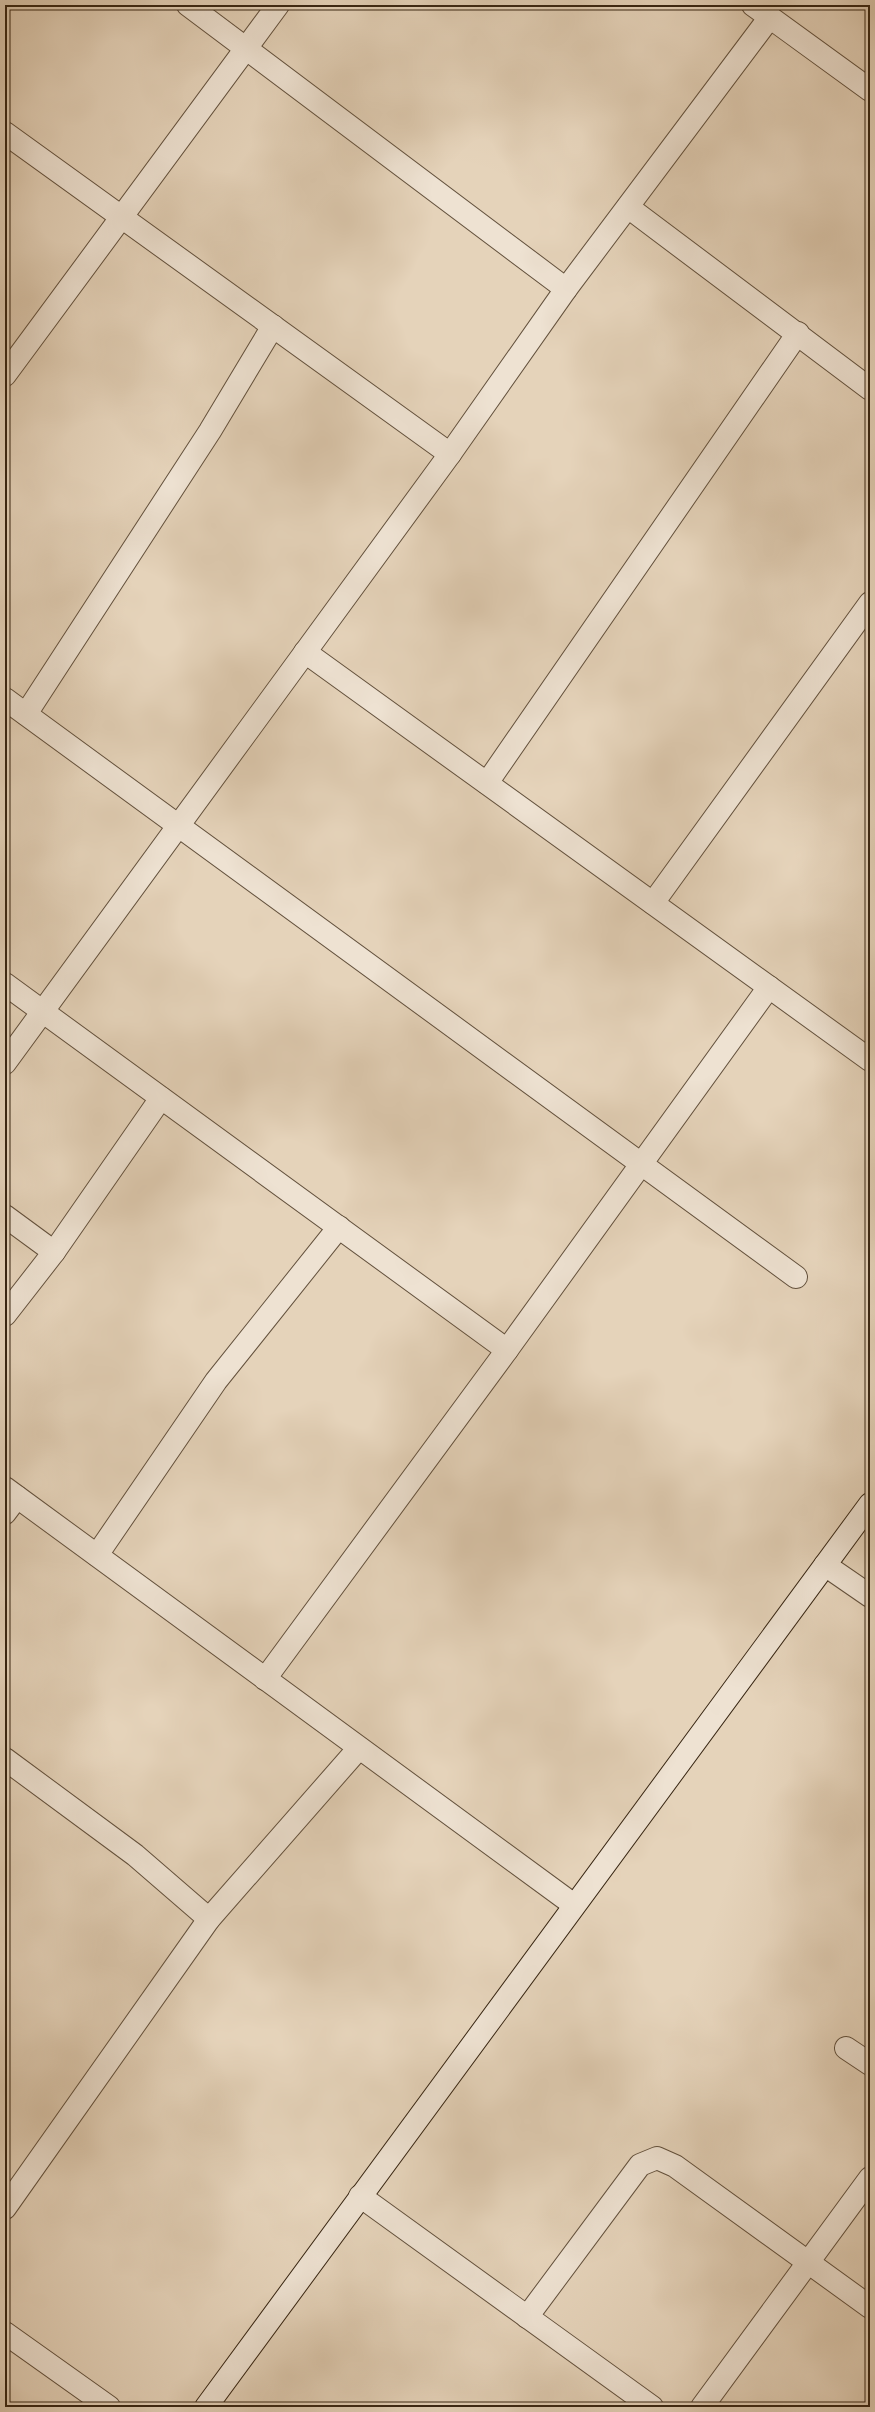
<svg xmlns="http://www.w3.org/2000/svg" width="875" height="2412" viewBox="0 0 875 2412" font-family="'IM FELL DW Pica',serif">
  <rect width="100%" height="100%" fill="#e5d3ba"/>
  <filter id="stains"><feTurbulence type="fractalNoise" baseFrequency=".005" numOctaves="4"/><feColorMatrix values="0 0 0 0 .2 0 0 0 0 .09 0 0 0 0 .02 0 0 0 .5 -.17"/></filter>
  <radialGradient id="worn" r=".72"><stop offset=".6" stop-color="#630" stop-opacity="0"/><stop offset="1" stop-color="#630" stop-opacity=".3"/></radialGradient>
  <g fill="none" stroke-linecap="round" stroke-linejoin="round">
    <defs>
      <g id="street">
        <polyline points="188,5 566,289"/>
        <polyline points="753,5 870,90"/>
        <polyline points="5,133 450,454"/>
        <polyline points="628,207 870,389"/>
        <polyline points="5,375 278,5"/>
        <polyline points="305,652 870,1060"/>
        <polyline points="5,699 796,1277"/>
        <polyline points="26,714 210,431 273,326"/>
        <polyline points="487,783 798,333"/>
        <polyline points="653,903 870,603"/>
        <polyline points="5,984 507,1350"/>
        <polyline points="5,1063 450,454 566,289 770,17"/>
        <polyline points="5,1216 54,1252"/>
        <polyline points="5,1315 54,1252 161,1098"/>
        <polyline points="5,1488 574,1905"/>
        <polyline points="5,1513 17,1497"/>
        <polyline points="97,1555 216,1381 339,1227"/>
        <polyline points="825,1565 870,1596"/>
        <polyline points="265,1679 507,1350 769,987"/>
        <polyline points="5,1759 135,1855 209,1919"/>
        <polyline points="846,2048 870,2064"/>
        <polyline points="360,2196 652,2407"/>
        <polyline points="5,2208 209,1919 359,1748"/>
        <polyline points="527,2317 640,2165 657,2158 675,2166 870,2307"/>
        <polyline points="5,2333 109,2407"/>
        <polyline points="702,2407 870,2178"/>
      </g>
      <polyline id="secondary" points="206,2407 870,1504"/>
    </defs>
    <use href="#street" stroke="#63513d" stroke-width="24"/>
    <use href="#secondary" stroke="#382613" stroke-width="24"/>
    <use href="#street" stroke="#eee2d2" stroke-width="22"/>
    <use href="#secondary" stroke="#eee2d2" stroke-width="22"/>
  </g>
  <rect width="875" height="2412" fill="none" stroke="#e5d3ba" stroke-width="20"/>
  <rect x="6" y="6" width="863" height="2400" fill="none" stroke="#382613" stroke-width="2"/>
  <rect x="10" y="10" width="855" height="2392" fill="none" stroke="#382613"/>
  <rect width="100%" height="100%" filter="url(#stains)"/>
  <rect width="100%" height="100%" fill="url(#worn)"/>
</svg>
